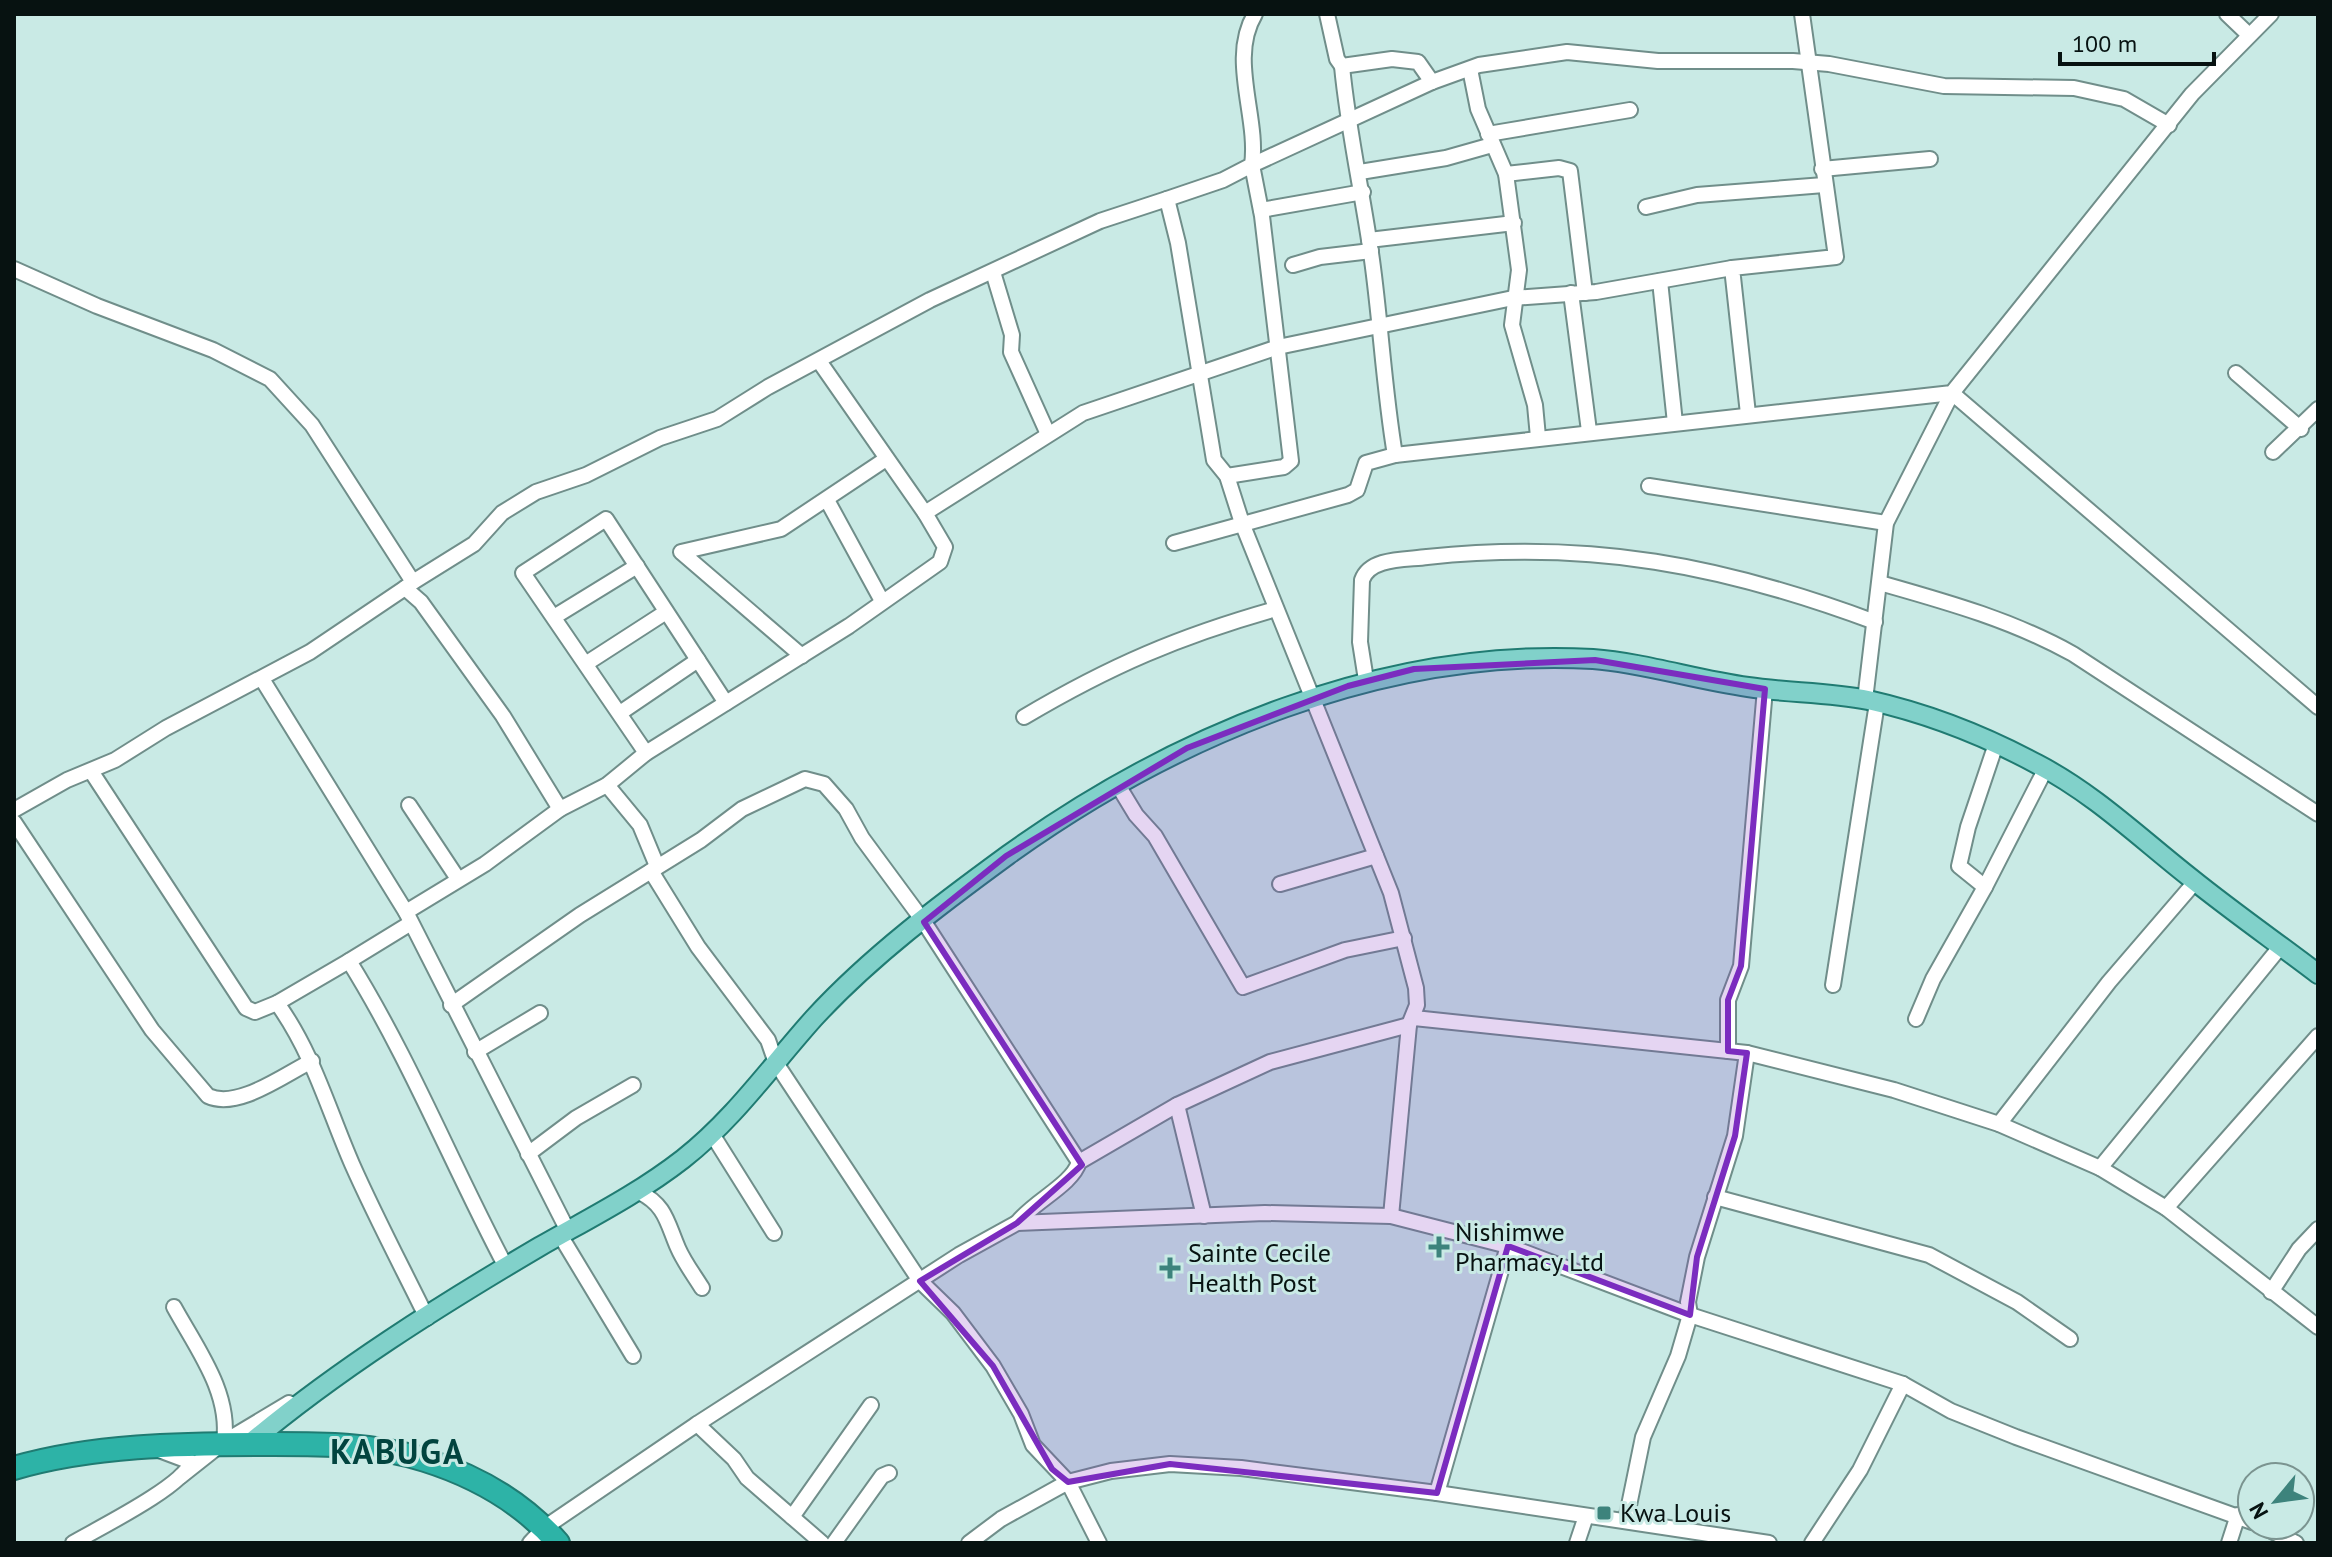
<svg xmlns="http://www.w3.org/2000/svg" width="2332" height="1557" viewBox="0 0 2332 1557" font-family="'PT Sans',sans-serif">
  <rect width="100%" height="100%" fill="#c9eae5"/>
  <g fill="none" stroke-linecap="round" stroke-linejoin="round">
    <defs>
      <g id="minor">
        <path d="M 1255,14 C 1228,59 1259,117 1252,165 L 1223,180 L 1167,199 L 1178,243 L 1214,460 L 1227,476 L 1242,523 L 1391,893 L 1416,988 L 1417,1005 L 1409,1025 L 1391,1216"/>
        <polyline points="1327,14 1337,59 1342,66 1392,59 1418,62 1432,82"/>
        <polyline points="2227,14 2249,35"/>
        <path d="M 1342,66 C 1348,131 1363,195 1372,260 C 1381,325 1384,390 1395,455"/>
        <polyline points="1470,69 1478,109 1506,174 1519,270 1512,325 1535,405 1538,437"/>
        <polyline points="1488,134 1630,110"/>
        <polyline points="1822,169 1930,159"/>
        <polyline points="1360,172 1446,158 1492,145"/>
        <polyline points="1506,174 1559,168 1570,171 1585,293"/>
        <polyline points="1646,207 1697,195 1824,185"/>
        <polyline points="1261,210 1363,192"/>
        <polyline points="1369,240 1514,223"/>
        <polyline points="1293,265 1320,257 1371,251"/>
        <polyline points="14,269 97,306 213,350 270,379 312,425 413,582 405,588 421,602 503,716 560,809 607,785 646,753 849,626 940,562 945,547 925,513 1083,413 1278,347 1513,298 1596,292 1732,268"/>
        <polyline points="993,272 1012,335 1011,352 1048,434"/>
        <polyline points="1660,281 1675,423"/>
        <polyline points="1571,293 1589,431"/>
        <polyline points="819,361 925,513"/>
        <polyline points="2236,373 2301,429"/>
        <polyline points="1748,414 1732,268 1836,257 1802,14"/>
        <polyline points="2273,452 2318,409"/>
        <polyline points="1227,476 1284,467 1291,461 1262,216 1252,165 1432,82 1479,65 1567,52 1658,61 1793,61 1829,64 1944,86 2074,88 2124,99 2169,125"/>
        <polyline points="1649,486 1886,523"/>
        <polyline points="827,500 882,601"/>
        <polyline points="1174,543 1348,495 1357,490 1366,463 1395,455 1952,393 2192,94 2271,14"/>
        <polyline points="413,582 474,544 502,513 536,492 586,475 660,438 717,419 768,387 930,300 1100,221 1167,199"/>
        <path d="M 1880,583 C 1947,602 2012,620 2073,654 L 2318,814"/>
        <polyline points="554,617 637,566"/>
        <polyline points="802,656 681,552 781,529 886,459"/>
        <polyline points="587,663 666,612"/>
        <polyline points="262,679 406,912 568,1231"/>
        <path d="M 1366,680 L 1360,642 L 1362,580 C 1370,557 1407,560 1427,557 C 1591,540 1722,565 1875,622"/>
        <polyline points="1865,700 1886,523 1952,393 2318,707"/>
        <polyline points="620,713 698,660"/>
        <path d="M 1024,717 C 1110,666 1180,636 1276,609"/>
        <polyline points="646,753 523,573 606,519 726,703"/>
        <path d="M 91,771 L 246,1008 L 255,1012 L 277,1003 C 313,1053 328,1109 352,1164 C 375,1216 402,1267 427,1318"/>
        <polyline points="607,785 640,825 657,866"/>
        <polyline points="1119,787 1136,815 1155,836 1243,987 1345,950 1404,938"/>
        <polyline points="409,805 458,879"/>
        <polyline points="14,810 67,780 115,760 166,728 310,652 405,588"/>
        <path d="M 14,822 L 152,1030 L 208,1096 C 238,1110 285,1074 312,1061"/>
        <polyline points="651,871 698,947 768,1040 776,1063 920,1281 953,1313 993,1366 1021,1414 1033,1445 1068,1482 1099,1543"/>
        <polyline points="1280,884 1376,856"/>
        <polyline points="1985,887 2046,768"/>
        <polyline points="406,912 485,864 560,809"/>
        <polyline points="349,961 411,923"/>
        <polyline points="1833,985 1877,703"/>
        <path d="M 277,1003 L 349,961 C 410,1059 452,1165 506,1267"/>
        <polyline points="451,1005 580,915 701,840 742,809 805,779 824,784 846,809 862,838 924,922 1079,1162 1177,1105 1270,1062 1409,1025"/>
        <polyline points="1414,1018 1747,1053 1894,1090 1999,1124 2100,1168 2166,1208 2318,1327"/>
        <polyline points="1916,1019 1933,979 1985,887 1959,866 1968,827 1996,744"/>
        <polyline points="1728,1051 1728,1000 1741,966 1765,689"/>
        <polyline points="475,1052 540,1013"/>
        <polyline points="1177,1105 1204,1216"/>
        <polyline points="1999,1124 2109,982 2195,882"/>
        <polyline points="712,1134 774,1233"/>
        <polyline points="528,1154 576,1118 633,1085"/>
        <polyline points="2100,1168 2281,946"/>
        <path d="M 639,1192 C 666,1205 667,1223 678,1248 C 684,1262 694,1275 702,1288"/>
        <polyline points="1715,1197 1929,1255 2017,1302 2070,1339"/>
        <polyline points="2166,1208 2318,1036"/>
        <path d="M 1017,1223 C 1034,1201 1072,1185 1079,1162"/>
        <polyline points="560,1235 633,1356"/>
        <polyline points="2271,1292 2299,1249 2318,1229"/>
        <path d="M 174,1307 C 197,1349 231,1393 224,1442"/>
        <polyline points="697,1424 734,1459 747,1478 822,1543"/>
        <polyline points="181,1476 224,1442 289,1403"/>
        <polyline points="1437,1493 1508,1246"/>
        <polyline points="792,1517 871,1405"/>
        <polyline points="1626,1520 1643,1437 1678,1356 1690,1315 1688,1302 1697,1257 1735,1136 1747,1053"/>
        <polyline points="2259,1525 2296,1543"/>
        <path d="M 73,1543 C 97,1529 184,1486 191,1462 L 159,1450"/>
        <polyline points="530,1543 544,1528 697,1424 959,1255 1017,1223 1265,1213 1391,1216 1508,1246 1690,1315 1903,1384 1951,1411 2016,1437 2252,1522"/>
        <polyline points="834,1543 882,1476 889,1473"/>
        <polyline points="969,1543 1001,1519 1068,1482 1111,1471 1170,1464 1241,1468 1437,1493 1769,1543"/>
        <polyline points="1577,1543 1586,1516"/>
        <polyline points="1812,1543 1860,1470 1903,1384"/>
        <polyline points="2229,1543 2238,1515"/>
      </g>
      <path id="major" d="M 249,1444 C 337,1370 439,1306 539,1247 C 588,1219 638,1194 683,1159 C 734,1119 771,1066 814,1018 C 871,956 941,904 1008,855 C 1175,735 1385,647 1593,659 C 1645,663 1696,680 1748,687 C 1788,693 1829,692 1868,700 C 1926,713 1985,736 2037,764 C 2095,794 2142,840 2192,879 C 2233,912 2276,942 2318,974"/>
      <path id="highway" d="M 14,1468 C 93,1445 180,1444 262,1444 C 316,1444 374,1443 425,1460 C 476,1476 523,1503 558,1543"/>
    </defs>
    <use href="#minor" stroke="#708e8a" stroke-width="18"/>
    <use href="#major" stroke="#207b72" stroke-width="22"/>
    <use href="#highway" stroke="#207b72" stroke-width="26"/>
    <use href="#minor" stroke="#fff" stroke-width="14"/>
    <use href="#major" stroke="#81d1ca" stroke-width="18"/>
    <use href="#highway" stroke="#2db3a7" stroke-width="22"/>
  </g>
  <path fill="#7b2cbf" fill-opacity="0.2" stroke="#7b2cbf" stroke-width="6" stroke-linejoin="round" d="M 1595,660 L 1765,689 L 1741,966 L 1728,1000 L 1728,1051 L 1747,1053 L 1735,1136 L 1697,1257 L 1690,1315 L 1508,1246 L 1437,1493 L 1170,1464 L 1068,1482 L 1052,1469 L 993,1366 L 920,1281 L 1017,1223 L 1082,1165 L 924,922 L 1006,856 L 1187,748 L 1348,686 L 1414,669 Z"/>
  <g fill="#3d837c" stroke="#c9eae5" stroke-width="3">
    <path d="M1435 1235h8v8h8v8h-8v8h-8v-8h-8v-8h8z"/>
    <path d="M1166 1256h8v8h8v8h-8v8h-8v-8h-8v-8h8z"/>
    <rect x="1596" y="1505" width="16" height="16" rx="4"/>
  </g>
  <g text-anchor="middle" stroke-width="6" stroke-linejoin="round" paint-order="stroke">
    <g font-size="26" fill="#071211" stroke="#c9eae5" text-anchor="start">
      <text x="1455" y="1241">Nishimwe<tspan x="1455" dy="30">Pharmacy Ltd</tspan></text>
      <text x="1188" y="1262">Sainte Cecile<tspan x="1188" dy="30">Health Post</tspan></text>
      <text x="1620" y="1522">Kwa Louis</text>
    </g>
    <g font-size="34" font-weight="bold" letter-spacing="2" fill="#02443f" stroke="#c9eae5">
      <text x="398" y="1464">KABUGA</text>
    </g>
  </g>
  <rect width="2332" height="1557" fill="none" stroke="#071211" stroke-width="32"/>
  <g transform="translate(2276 1501) rotate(241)"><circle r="38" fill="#c9eae5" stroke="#7b9490" stroke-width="2"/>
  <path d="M0-6L14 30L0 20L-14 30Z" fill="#3d837c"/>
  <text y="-12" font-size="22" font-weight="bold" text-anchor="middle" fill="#071211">N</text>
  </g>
  <path d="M2060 52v12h154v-12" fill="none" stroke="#071211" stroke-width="4"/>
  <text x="2072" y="52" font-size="24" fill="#071211" stroke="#c9eae5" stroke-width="6" paint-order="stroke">100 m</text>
</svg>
